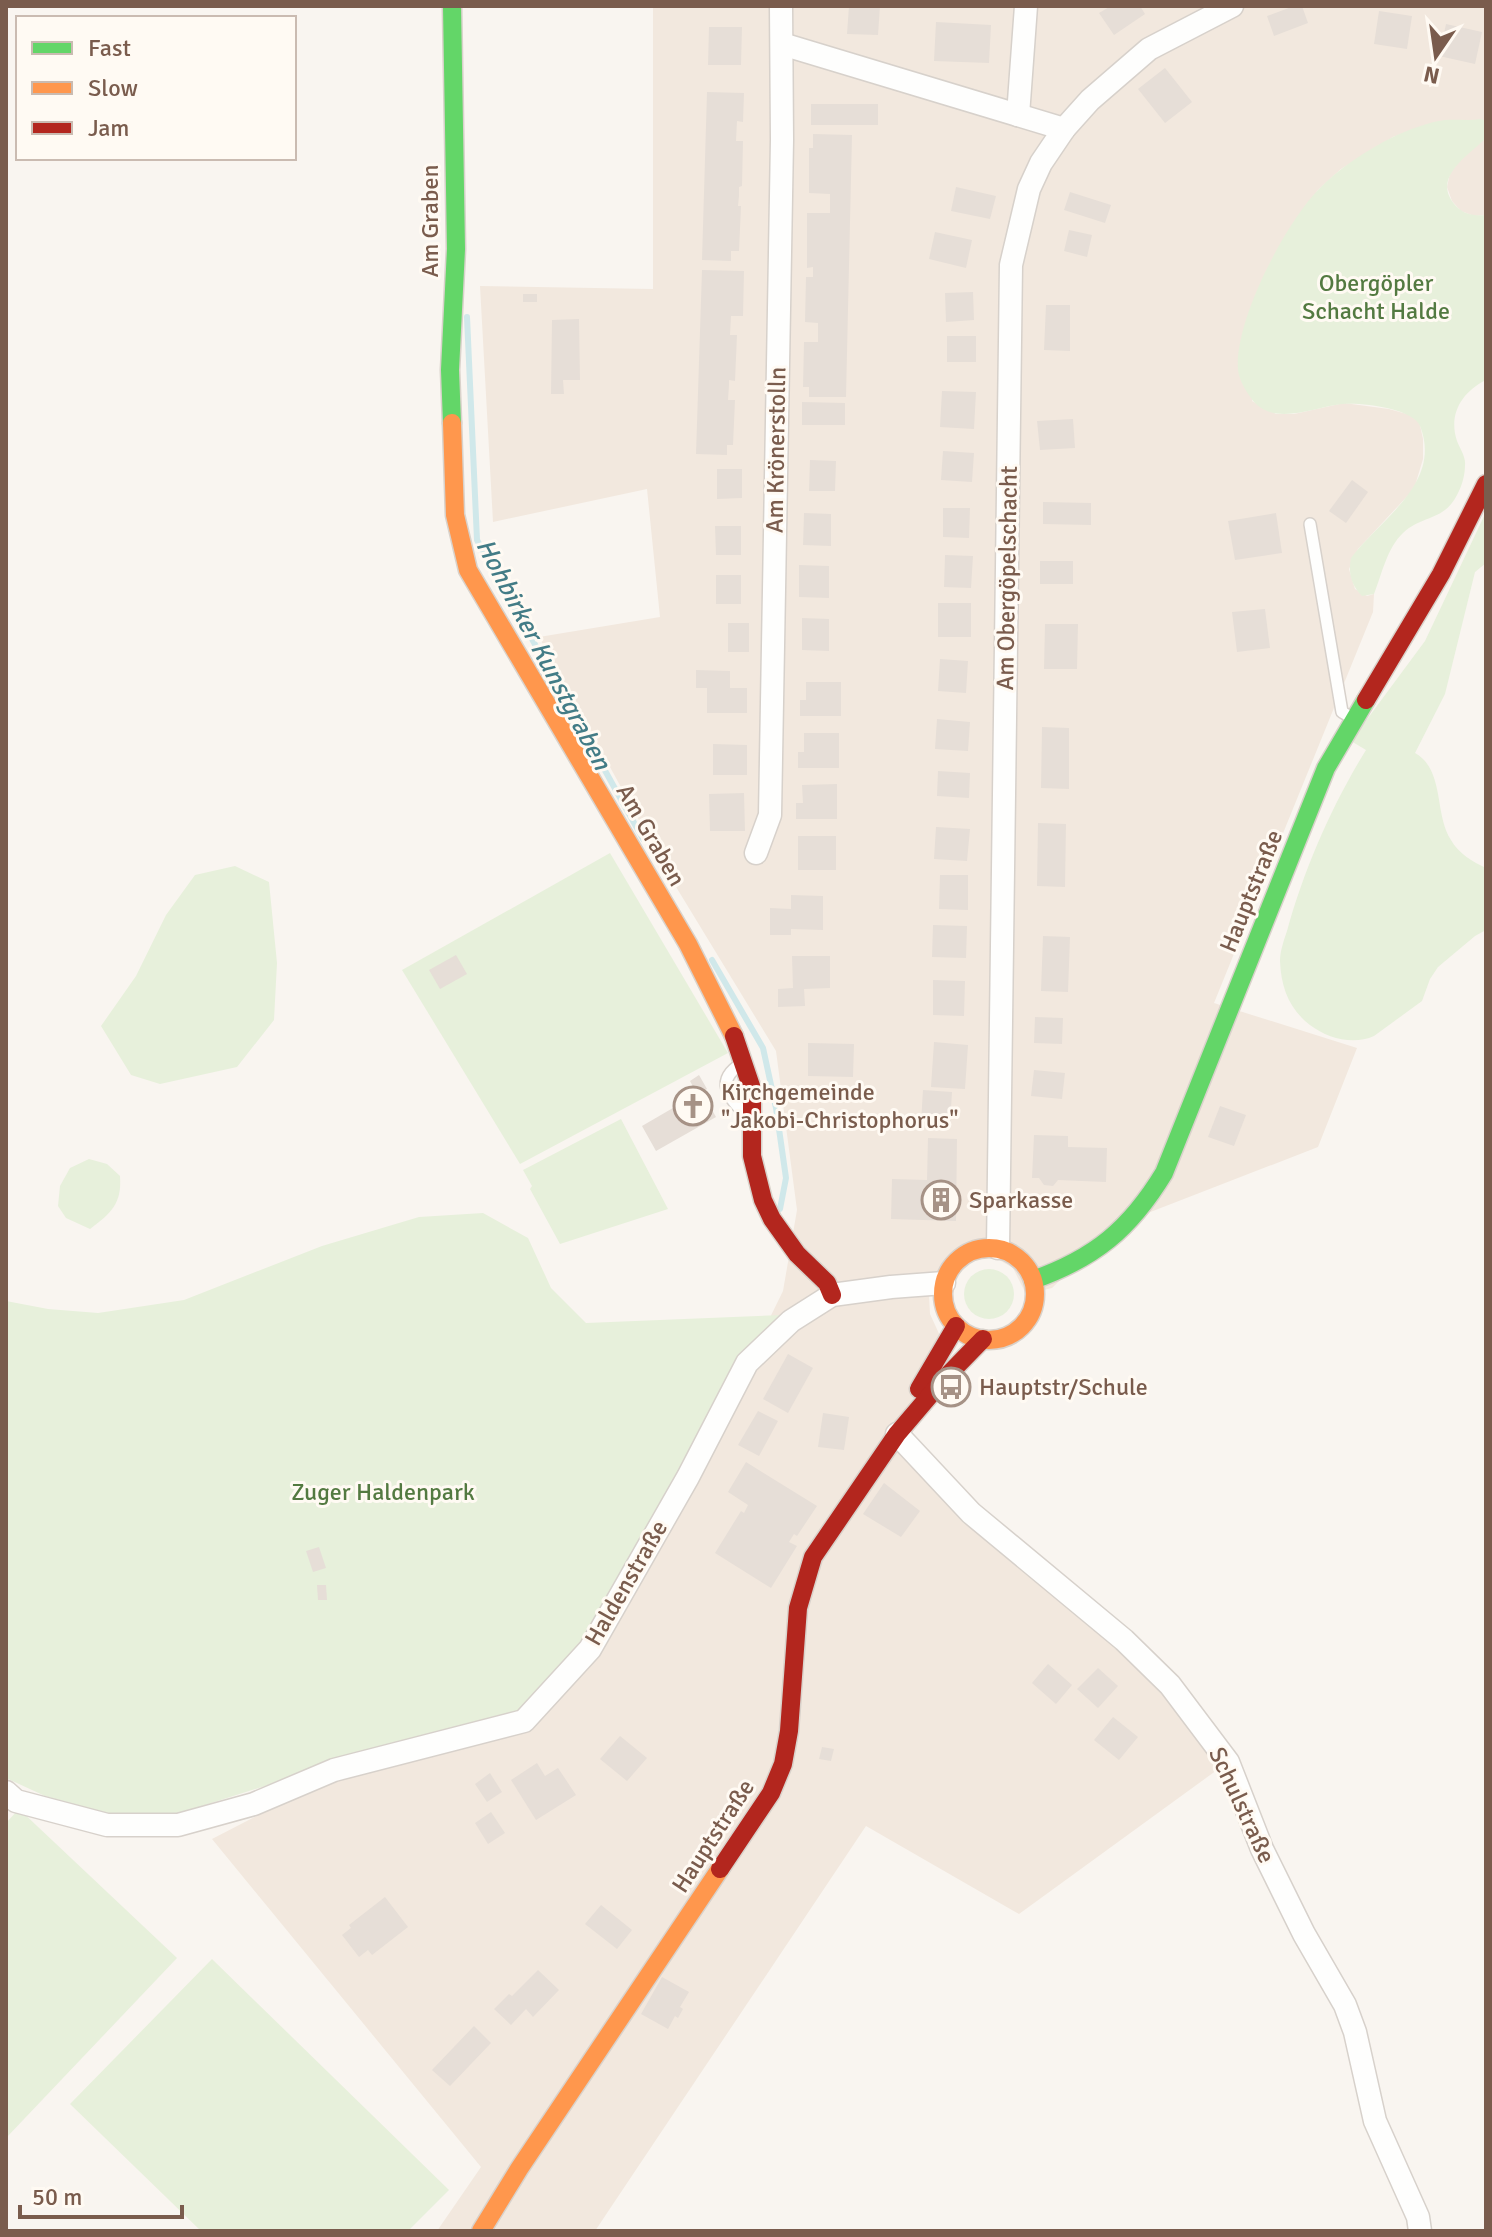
<svg xmlns="http://www.w3.org/2000/svg" width="1492" height="2237" viewBox="0 0 1492 2237" font-family="Signika,sans-serif">
  <rect width="100%" height="100%" fill="#f9f5f0"/>
  <g fill="#f2e8de">
    <polygon points="653,6 1486,6 1486,121 1436,122 1393,137 1341,169 1317,191 1252,401 1276,414 1294,414 1344,403 1389,409 1414,416 1420,425 1423,439 1423,459 1414,489 1358,549 1349,569 1355,589 1367,596 1374,594 1373,612 1214,1003 1357,1048 1318,1147 1117,1225 1052,1288 1026,1294 1013,1268 989,1254 956,1260 938,1275 929,1295 930,1314 941,1338 897,1434 1124,1640 1228,1762 1019,1914 866,1826 595,2231 437,2231 481,2167 212,1839 336,1775 691,1478 783,1291 797,1210 776,1051 670,877 539,637 660,617 647,489 493,522 480,286 653,289"/>
    <polygon points="1486,138 1486,215 1474,216 1461,211 1452,201 1447,187 1450,173 1461,159"/>
  </g>
  <g fill="#e7f0db">
    <path d="M 1481,119 L 1486,121 L 1486,138 C 1468,156 1430,178 1456,206 C 1465,215 1474,216 1486,215 L 1486,380 C 1462,392 1448,414 1457,441 C 1460,449 1466,457 1465,465 C 1465,475 1462,486 1457,495 C 1444,521 1422,515 1403,533 C 1387,548 1382,574 1374,594 L 1362,596 C 1351,585 1348,573 1351,558 C 1379,520 1443,483 1420,426 C 1413,408 1360,402 1342,404 C 1313,407 1272,428 1251,398 C 1245,390 1239,379 1238,370 C 1234,321 1285,224 1318,190 C 1339,168 1367,150 1393,137 C 1408,130 1428,122 1445,120 C 1457,119 1469,121 1481,119 Z"/>
    <path d="M 1486,512 L 1486,563 L 1475,572 L 1445,694 L 1415,753 C 1445,770 1434,814 1451,840 C 1458,853 1473,862 1486,868 L 1486,930 L 1475,936 L 1438,967 L 1430,979 L 1422,1001 L 1374,1036 C 1354,1045 1328,1039 1310,1025 C 1289,1009 1281,987 1280,961 C 1280,951 1284,940 1287,931 C 1304,869 1332,805 1366,750 L 1351,741 L 1425,641 Z"/>
    <polygon points="610,853 728,1053 520,1164 402,970"/>
    <polygon points="235,866 269,882 277,963 274,1020 237,1067 160,1084 131,1075 101,1026 136,976 166,915 195,875"/>
    <polygon points="621,1119 668,1209 560,1244 530,1189 532,1186 523,1170"/>
    <path d="M 89,1159 L 107,1164 L 120,1176 C 122,1204 111,1213 90,1229 L 66,1218 L 58,1206 L 60,1186 L 70,1168 Z"/>
    <polygon points="483,1213 528,1238 551,1288 586,1323 783,1315 681,1472 586,1645 519,1715 331,1765 180,1813 108,1814 45,1796 6,1778 6,1301 48,1309 98,1313 184,1300 322,1246 419,1217"/>
    <circle cx="989" cy="1294" r="25"/>
    <polygon points="19,1809 177,1958 6,2138 6,1823"/>
    <polygon points="212,1959 449,2190 408,2231 201,2231 70,2104"/>
  </g>
  <g fill="none" stroke-linecap="round" stroke-linejoin="round">
    <g stroke="#d0e8ea" stroke-width="6">
      <polyline points="467,317 477,540 643,839"/>
      <polyline points="712,960 763,1048 776,1108 786,1178 780,1209"/>
    </g>
  </g>
  <g fill="#e6ded7">
    <polygon points="849,6 880,6 878,35 847,34"/>
    <polygon points="1111,6 1140,6 1145,14 1114,35 1099,13"/>
    <polygon points="1294,6 1302,6 1308,23 1274,36 1267,16"/>
    <polygon points="1379,11 1412,16 1407,49 1374,44"/>
    <polygon points="936,22 991,25 989,63 934,61"/>
    <polygon points="1446,24 1482,32 1475,64 1439,56"/>
    <polygon points="709,27 742,27 741,65 708,65"/>
    <polygon points="1165,68 1192,102 1165,123 1138,89"/>
    <polygon points="707,92 744,93 743,122 737,121 736,141 743,141 742,186 739,187 739,196 738,206 741,206 739,251 731,251 731,261 702,260"/>
    <rect x="811" y="104" width="67" height="21"/>
    <polygon points="813,134 852,135 846,397 809,397 809,387 803,387 804,342 818,342 818,323 805,322 806,277 813,277 813,267 807,268 807,213 830,213 830,194 809,193 809,148 813,148"/>
    <polygon points="956,187 996,196 990,219 951,211"/>
    <polygon points="1070,192 1111,205 1105,223 1064,210"/>
    <polygon points="1069,230 1092,235 1087,257 1064,251"/>
    <polygon points="935,232 972,240 966,268 929,259"/>
    <polygon points="702,270 744,271 743,316 731,316 730,335 737,335 735,381 729,380 729,385 728,400 735,400 733,445 727,445 727,455 696,454"/>
    <polygon points="973,292 974,320 946,322 945,293"/>
    <rect x="523" y="294" width="14" height="8"/>
    <polygon points="1046,305 1070,305 1070,351 1044,350"/>
    <polygon points="579,319 580,380 563,380 564,394 551,394 552,320"/>
    <rect x="947" y="336" width="29" height="26"/>
    <polygon points="942,391 976,392 974,429 940,427"/>
    <polygon points="802,402 845,403 845,425 802,425"/>
    <polygon points="1073,419 1075,448 1040,450 1037,421"/>
    <polygon points="943,451 974,453 972,482 941,480"/>
    <polygon points="810,460 836,461 835,491 809,491"/>
    <polygon points="717,469 742,469 742,498 717,499"/>
    <polygon points="1352,480 1368,492 1346,523 1329,511"/>
    <polygon points="1043,502 1091,503 1091,525 1043,524"/>
    <polygon points="943,508 970,508 969,538 943,537"/>
    <polygon points="804,513 831,514 831,546 803,545"/>
    <polygon points="1276,513 1282,553 1235,560 1228,521"/>
    <polygon points="715,526 741,526 741,555 716,555"/>
    <polygon points="945,555 973,556 971,588 944,587"/>
    <rect x="1040" y="561" width="33" height="23"/>
    <polygon points="799,565 829,566 829,598 799,597"/>
    <rect x="716" y="575" width="25" height="29"/>
    <rect x="938" y="603" width="33" height="34"/>
    <polygon points="1265,609 1270,648 1237,652 1232,612"/>
    <polygon points="802,618 829,619 829,651 802,650"/>
    <rect x="728" y="623" width="21" height="29"/>
    <polygon points="1045,624 1078,624 1077,669 1044,669"/>
    <polygon points="940,659 968,661 966,693 938,691"/>
    <polygon points="696,670 730,671 730,688 747,688 747,713 707,713 707,688 696,688"/>
    <polygon points="806,682 841,682 841,716 800,716 800,700 806,700"/>
    <polygon points="937,719 970,722 968,751 935,749"/>
    <polygon points="1042,727 1069,728 1069,789 1041,788"/>
    <polygon points="804,733 839,733 839,768 798,768 798,752 804,752"/>
    <polygon points="713,744 747,745 747,775 713,775"/>
    <polygon points="938,771 970,773 969,798 937,796"/>
    <polygon points="837,784 837,819 796,819 796,803 803,803 802,785"/>
    <polygon points="744,793 745,831 710,831 709,794"/>
    <polygon points="1038,823 1066,824 1065,887 1037,886"/>
    <polygon points="936,827 970,829 967,861 934,859"/>
    <rect x="798" y="836" width="38" height="34"/>
    <polygon points="940,875 968,875 968,910 939,909"/>
    <polygon points="791,895 823,896 823,930 791,929 791,935 770,935 770,908 791,909"/>
    <polygon points="933,925 967,926 966,958 932,957"/>
    <polygon points="1043,936 1070,937 1068,992 1041,991"/>
    <polygon points="456,955 467,974 440,989 429,970"/>
    <polygon points="792,956 830,956 830,988 804,989 805,1006 778,1007 778,989 793,988"/>
    <polygon points="933,980 965,981 964,1016 933,1015"/>
    <polygon points="1035,1017 1063,1018 1062,1044 1034,1043"/>
    <polygon points="934,1042 968,1045 965,1089 931,1087"/>
    <polygon points="808,1043 854,1044 853,1077 808,1076"/>
    <polygon points="1034,1070 1065,1073 1062,1099 1031,1096"/>
    <polygon points="699,1075 707,1089 702,1092 716,1117 656,1151 642,1126 697,1094 690,1081"/>
    <polygon points="923,1090 952,1092 950,1125 921,1123"/>
    <polygon points="1220,1106 1246,1115 1234,1146 1208,1137"/>
    <polygon points="1034,1135 1068,1136 1068,1147 1107,1148 1106,1182 1058,1180 1053,1186 1044,1185 1039,1178 1032,1178"/>
    <polygon points="928,1138 957,1139 956,1221 891,1219 892,1179 927,1180"/>
    <polygon points="788,1354 813,1368 788,1413 763,1399"/>
    <polygon points="758,1411 778,1421 759,1456 738,1445"/>
    <polygon points="823,1413 849,1417 844,1450 818,1447"/>
    <polygon points="746,1462 817,1506 797,1536 794,1534 789,1542 797,1546 771,1588 715,1553 741,1511 744,1513 748,1505 728,1492"/>
    <polygon points="884,1483 920,1511 901,1537 863,1514"/>
    <polygon points="319,1547 326,1568 313,1572 306,1551"/>
    <polygon points="317,1585 326,1585 327,1600 318,1600"/>
    <polygon points="1048,1664 1072,1685 1056,1704 1032,1683"/>
    <polygon points="1098,1668 1118,1686 1098,1708 1077,1689"/>
    <polygon points="1113,1717 1138,1737 1119,1760 1094,1740"/>
    <polygon points="620,1736 647,1758 627,1781 600,1759"/>
    <polygon points="822,1747 834,1749 831,1761 819,1759"/>
    <polygon points="537,1763 545,1776 558,1768 576,1795 536,1820 511,1780"/>
    <polygon points="490,1773 502,1792 487,1802 475,1784"/>
    <polygon points="491,1812 505,1833 488,1844 475,1823"/>
    <polygon points="385,1897 408,1927 372,1955 368,1950 359,1957 342,1935 351,1928 349,1925"/>
    <polygon points="601,1905 632,1930 617,1949 585,1924"/>
    <polygon points="538,1970 559,1990 533,2017 526,2009 511,2025 494,2009 509,1994 512,1996"/>
    <polygon points="662,1977 689,1992 680,2007 683,2009 678,2018 675,2016 668,2029 641,2014"/>
    <polygon points="474,2026 491,2043 450,2086 432,2070"/>
  </g>
  <g fill="none" stroke-linecap="round" stroke-linejoin="round">
    <defs>
      <g id="lane">
        <polyline points="1310,524 1342,712 1354,719"/>
        <path d="M 744,1062 C 713,1080 728,1097 748,1117"/>
      </g>
      <g id="street">
        <polyline points="782,44 1064,129"/>
        <polyline points="1018,115 1026,6"/>
        <polyline points="756,853 770,815 782,140 781,6"/>
        <polyline points="998,1248 1011,265 1029,189 1041,163 1064,129 1090,100 1149,49 1232,6"/>
        <polyline points="897,1434 971,1513 1124,1640 1170,1685 1228,1762 1262,1849 1304,1934 1345,2005 1355,2032 1375,2121 1418,2217 1420,2231"/>
        <polyline points="6,1792 16,1801 107,1825 178,1825 254,1804 334,1770 524,1721 590,1649 688,1477 747,1363 791,1321 832,1295 891,1287 944,1283"/>
      </g>
      <g id="fast">
        <polyline points="452,423 450,370 456,249 452,6"/>
        <path d="M 1033,1280 C 1095,1258 1130,1229 1164,1173 L 1326,768 L 1366,700"/>
      </g>
      <g id="slow">
        <polyline points="452,423 455,515 468,570 688,944 734,1036"/>
        <circle cx="989" cy="1294" r="46"/>
        <polyline points="481,2231 519,2169 720,1869"/>
      </g>
      <g id="jam">
        <polyline points="1366,700 1441,574 1486,484"/>
        <polyline points="734,1036 752,1089 752,1156 763,1200 772,1219 797,1254 827,1283 832,1295"/>
        <polyline points="919,1389 956,1326"/>
        <polyline points="720,1869 771,1793 783,1764 789,1731 798,1608 813,1557 897,1434 943,1380 983,1339"/>
      </g>
    </defs>
    <use href="#lane" stroke="#d7d1cb" stroke-width="14"/>
    <use href="#street" stroke="#d7d1cb" stroke-width="25"/>
    <use href="#fast" stroke="#d9d2cb" stroke-width="21"/>
    <use href="#slow" stroke="#d9d2cb" stroke-width="21"/>
    <use href="#jam" stroke="#d9d2cb" stroke-width="21"/>
    <use href="#lane" stroke="#fefefd" stroke-width="11"/>
    <use href="#street" stroke="#fefefd" stroke-width="22"/>
    <use href="#fast" stroke="#63d668" stroke-width="18"/>
    <use href="#slow" stroke="#ff974d" stroke-width="18"/>
    <use href="#jam" stroke="#b3261e" stroke-width="18"/>
  </g>
  <defs>
    <symbol id="church-ring" viewBox="-11 -11 22 22"><circle r="9.5" fill="#fffaf3" stroke="#a69286" stroke-width="1.5"/><path d="M-1.2-6h2.4v3.5h3.3v2.4h-3.3V6h-2.4V-.1h-3.3v-2.4h3.3Z" fill="#a69286"/></symbol>
    <symbol id="building-ring" viewBox="-11 -11 22 22"><circle r="9.5" fill="#fffaf3" stroke="#a69286" stroke-width="1.5"/><path d="M-4-6H4V6H1V3H-1V6H-4ZM-2.5-4.3h1.7v1.8h-1.7ZM.8-4.3h1.7v1.8H.8ZM-2.5-1h1.7V.8h-1.7ZM.8-1h1.7V.8H.8Z" fill="#a69286"/></symbol>
    <symbol id="bus-ring" viewBox="-11 -11 22 22"><circle r="9.5" fill="#fffaf3" stroke="#a69286" stroke-width="1.5"/><path d="M-5-6H5V4H4V6H2V4H-2V6H-4V4H-5ZM-3.5-4V0h7V-4ZM-3.5 1.2v1.5H-2V1.2ZM2 1.2v1.5H3.5V1.2Z" fill="#a69286"/></symbol>
  </defs>
  <g fill-rule="evenodd">
    <use href="#church-ring" x="671" y="1084" width="44" height="44"/>
    <use href="#building-ring" x="919" y="1178" width="44" height="44"/>
    <use href="#bus-ring" x="929" y="1365" width="44" height="44"/>
  </g>
  <g text-anchor="middle" stroke-width="6" stroke-linejoin="round" paint-order="stroke">
    <g font-size="24" fill="#7a5c4d" stroke="#fffaf3">
      <text transform="translate(430 221) rotate(-90)" y="8">Am Graben</text>
      <text transform="translate(776 450) rotate(-89)" y="8">Am Krönerstolln</text>
      <text transform="translate(1007 578) rotate(-89)" y="8">Am Obergöpelschacht</text>
      <text transform="translate(651 835) rotate(60)" y="8">Am Graben</text>
      <text transform="translate(1251 891) rotate(-68)" y="8">Hauptstraße</text>
      <text transform="translate(626 1583) rotate(-60)" y="8">Haldenstraße</text>
      <text transform="translate(1242 1805) rotate(65)" y="8">Schulstraße</text>
      <text transform="translate(713 1836) rotate(-57)" y="8">Hauptstraße</text>
    </g>
    <g font-size="24" fill="#537a41" stroke="#fffaf3">
      <text x="1376" y="291">Obergöpler<tspan x="1376" dy="28">Schacht Halde</tspan></text>
      <text x="383" y="1500">Zuger Haldenpark</text>
    </g>
    <g font-size="24" fill="#7a5c4d" stroke="#fffaf3" text-anchor="start">
      <text x="721" y="1100">Kirchgemeinde<tspan x="721" dy="28">"Jakobi-Christophorus"</tspan></text>
      <text x="969" y="1208">Sparkasse</text>
      <text x="979" y="1395">Hauptstr/Schule</text>
    </g>
    <g font-size="26" font-style="italic" fill="#437c86" stroke="#fffaf3">
      <text transform="translate(544 654) rotate(62)" y="9">Hohbirker Kunstgraben</text>
    </g>
  </g>
  <rect width="1492" height="2237" fill="none" stroke="#7a5c4d" stroke-width="16"/>
  <rect x="16" y="16" width="280" height="144" fill="#fffaf3" stroke="#cabbb1" stroke-width="2"/>
  <rect x="32" y="42" width="40" height="12" fill="#63d668" stroke="#cabbb1" stroke-width="2"/>
  <text x="88" y="56" font-size="24" fill="#7a5c4d">Fast</text>
  <rect x="32" y="82" width="40" height="12" fill="#ff974d" stroke="#cabbb1" stroke-width="2"/>
  <text x="88" y="96" font-size="24" fill="#7a5c4d">Slow</text>
  <rect x="32" y="122" width="40" height="12" fill="#b3261e" stroke="#cabbb1" stroke-width="2"/>
  <text x="88" y="136" font-size="24" fill="#7a5c4d">Jam</text>
  <g transform="translate(1436 56) rotate(193)" stroke="#fffaf3" stroke-width="6" paint-order="stroke">
  <path d="M0-6L14 30L0 20L-14 30Z" fill="#7a5c4d"/>
  <text y="-12" font-size="22" font-weight="bold" text-anchor="middle" fill="#7a5c4d">N</text>
  </g>
  <path d="M20 2205v12h162v-12" fill="none" stroke="#7a5c4d" stroke-width="4"/>
  <text x="32" y="2205" font-size="24" fill="#7a5c4d" stroke="#fffaf3" stroke-width="6" paint-order="stroke">50 m</text>
</svg>
